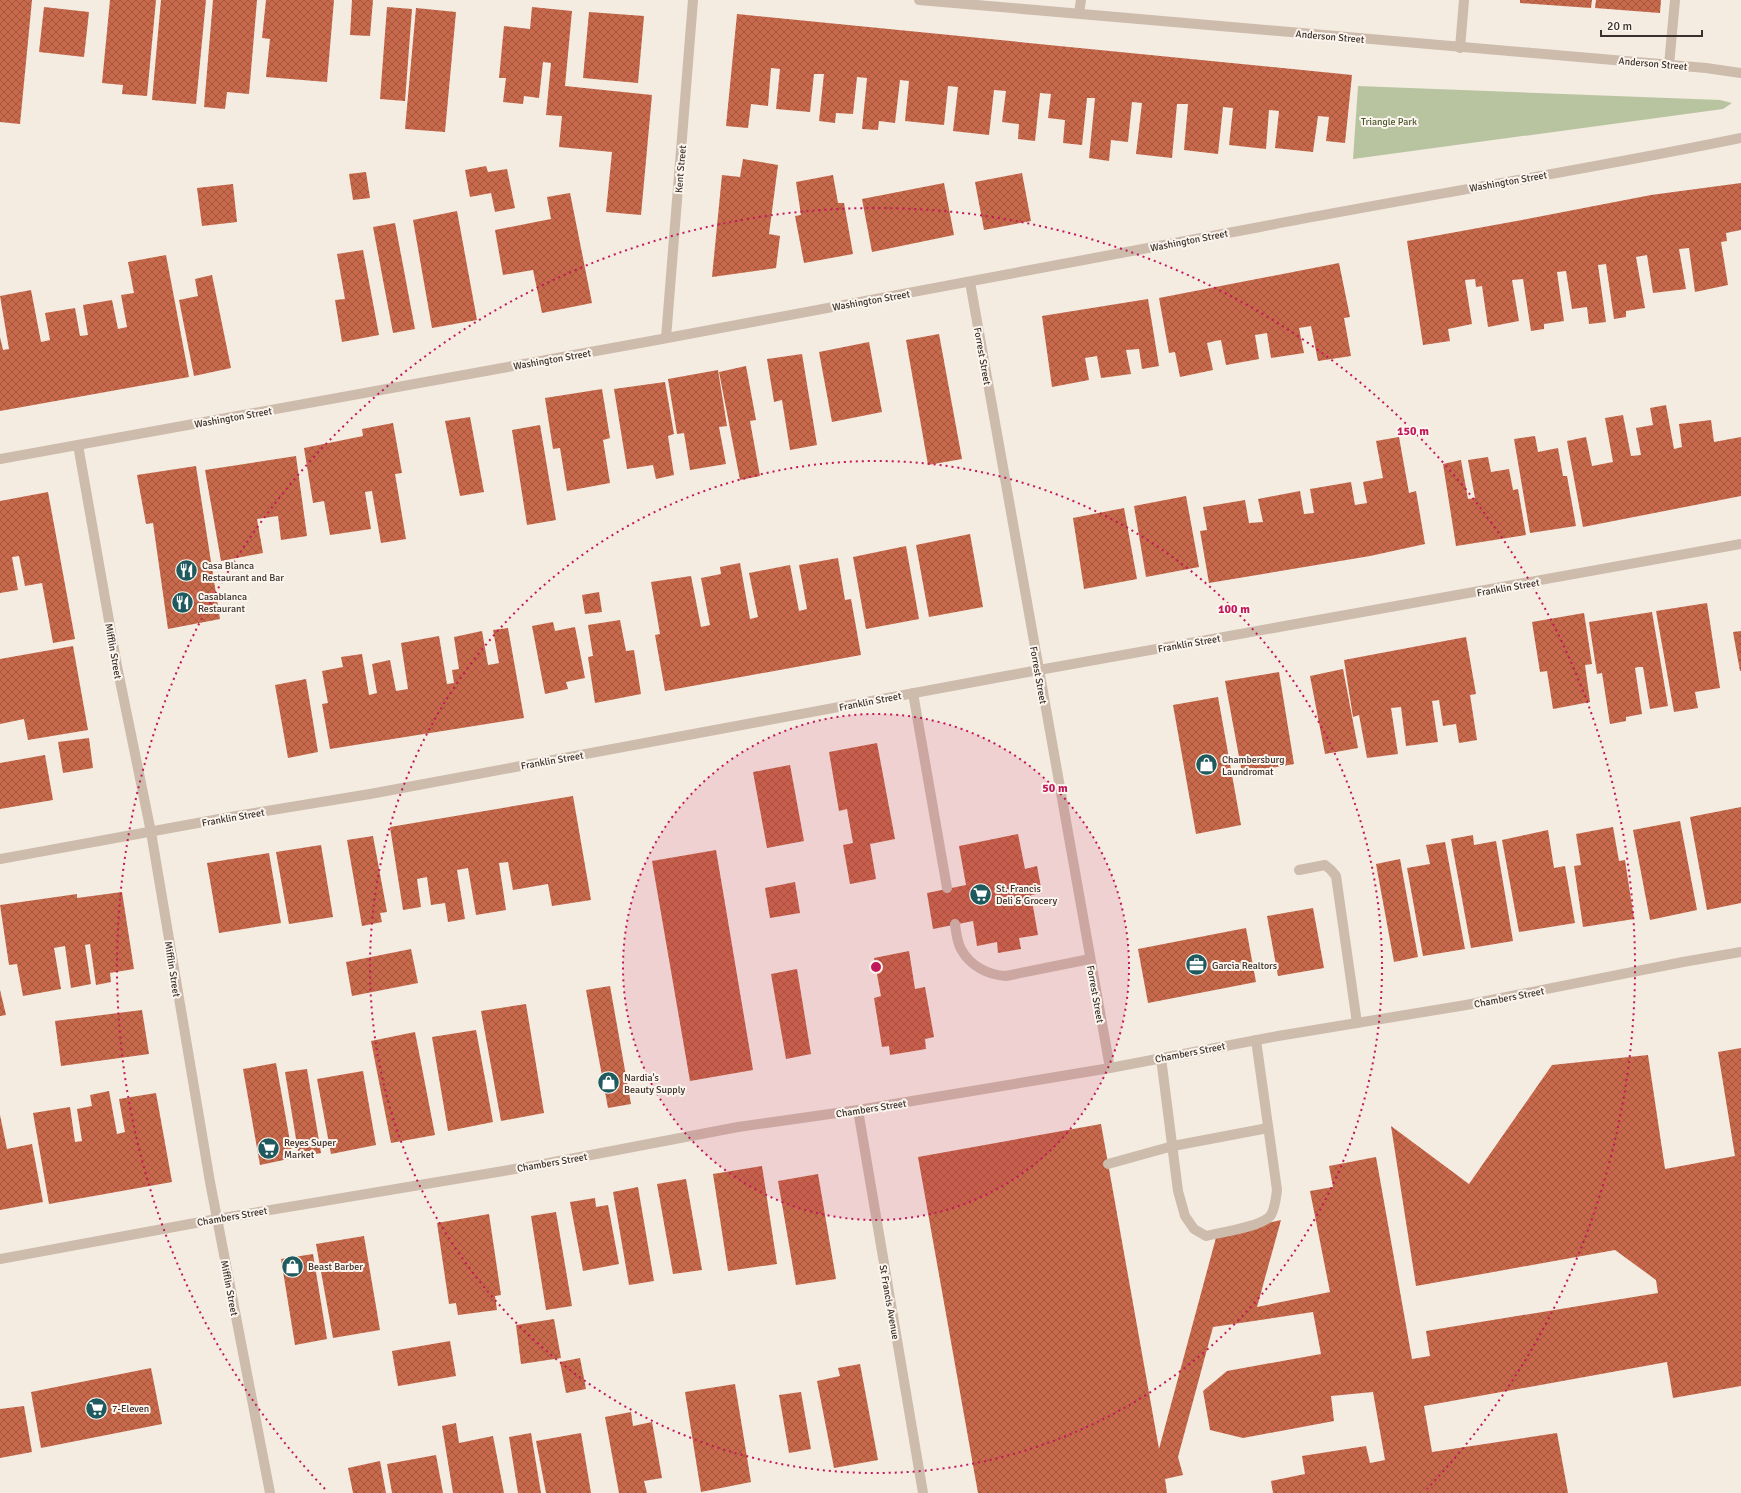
<svg xmlns="http://www.w3.org/2000/svg" width="1741" height="1493" viewBox="0 0 1741 1493" font-family="Signika,sans-serif">
  <defs>
    <pattern id="building-cross-hatch" width="8" height="8" patternUnits="userSpaceOnUse"><rect width="8" height="8" fill="#c8694b"/><path d="M0 0l8 8M0 8l8-8" fill="none" stroke="#a4573f"/></pattern>
  </defs>
  <rect width="100%" height="100%" fill="#f4ebe1"/>
  <polygon fill="#b8c4a0" points="1358,86 1720,100 1732,103 1723,109 1353,159"/>
  <g fill="url(#building-cross-hatch)">
    <polygon points="0,0 32,0 20,124 0,122"/>
    <polygon points="110,0 156,0 147,96 122,94 123,85 102,83"/>
    <polygon points="161,0 206,0 196,104 152,100"/>
    <polygon points="213,0 257,0 249,94 227,92 225,109 204,107"/>
    <polygon points="266,0 334,0 327,82 266,77 270,39 262,38"/>
    <polygon points="352,0 373,0 370,36 350,35"/>
    <polygon points="1520,0 1592,0 1591,8 1520,3"/>
    <polygon points="1596,0 1661,0 1660,13 1595,8"/>
    <polygon points="44,7 89,12 84,57 39,52"/>
    <polygon points="387,7 412,9 405,101 380,99"/>
    <polygon points="532,7 572,11 565,86 652,95 641,215 606,212 612,152 559,147 562,116 546,115 551,63 543,62 539,98 524,96 523,104 503,102 506,78 499,78 504,26 530,29"/>
    <polygon points="416,8 456,12 445,132 405,129"/>
    <polygon points="589,12 644,16 638,83 583,78"/>
    <polygon points="737,14 1352,75 1345,143 1326,141 1329,117 1318,116 1313,152 1275,148 1279,111 1269,110 1266,149 1229,145 1233,108 1223,107 1218,154 1184,150 1188,104 1177,104 1172,158 1136,154 1142,103 1132,102 1128,142 1111,140 1109,161 1089,158 1095,98 1087,98 1082,145 1063,143 1065,120 1048,118 1051,94 1040,93 1035,141 1018,139 1019,124 1002,122 1006,91 994,90 989,135 953,131 958,87 948,86 944,125 905,121 909,81 900,80 895,123 879,121 878,130 862,129 867,78 857,77 853,114 836,113 835,123 819,121 824,74 814,74 810,112 776,109 780,69 771,68 768,106 751,104 748,128 726,126"/>
    <polygon points="743,159 778,165 769,234 780,236 776,268 712,277 722,175 740,177"/>
    <polygon points="486,166 488,172 507,169 515,208 495,212 491,193 470,197 465,170"/>
    <polygon points="366,172 370,198 353,200 349,174"/>
    <polygon points="1022,173 1031,221 984,230 975,182"/>
    <polygon points="833,175 838,203 844,203 853,254 804,263 795,216 801,215 796,182"/>
    <polygon points="944,183 954,235 872,252 862,199"/>
    <polygon points="1741,183 1741,230 1726,233 1727,241 1721,242 1728,285 1695,292 1689,248 1679,249 1686,289 1653,293 1647,255 1636,257 1645,308 1626,311 1626,317 1614,319 1606,264 1598,265 1606,322 1589,324 1587,307 1572,309 1566,271 1557,272 1564,321 1544,324 1544,329 1531,331 1523,279 1512,280 1519,321 1488,327 1482,286 1476,287 1475,279 1465,280 1472,324 1448,329 1450,341 1423,345 1407,241 1527,219 1651,195"/>
    <polygon points="233,184 237,222 202,226 197,188"/>
    <polygon points="570,193 592,303 542,313 533,270 503,275 495,230 551,219 547,197"/>
    <polygon points="457,211 477,320 432,328 413,220"/>
    <polygon points="395,223 415,329 393,333 373,227"/>
    <polygon points="363,250 379,335 342,342 335,300 345,299 337,254"/>
    <polygon points="166,255 189,377 0,411 0,337 3,350 9,349 0,296 31,290 41,342 50,340 45,313 75,308 80,336 88,335 83,305 112,300 118,329 127,327 121,295 134,293 128,262"/>
    <polygon points="1339,263 1350,317 1344,318 1351,356 1318,361 1311,326 1299,328 1304,353 1271,358 1267,333 1255,335 1259,359 1226,365 1221,340 1215,341 1207,343 1213,370 1180,377 1175,352 1169,353 1159,298"/>
    <polygon points="212,275 231,368 194,376 179,300 198,296 195,279"/>
    <polygon points="1148,299 1159,366 1142,369 1139,349 1126,350 1131,374 1101,378 1097,356 1085,358 1089,380 1052,387 1042,316"/>
    <polygon points="939,334 962,459 928,465 906,340"/>
    <polygon points="869,342 882,412 832,422 819,352"/>
    <polygon points="802,354 817,445 790,450 782,400 774,402 767,359"/>
    <polygon points="746,366 756,420 750,421 760,476 740,480 719,372"/>
    <polygon points="718,370 727,426 719,427 726,464 690,470 684,433 677,434 668,379"/>
    <polygon points="665,382 674,434 668,436 674,475 656,479 653,465 627,469 614,389"/>
    <polygon points="602,389 610,438 603,440 610,483 567,491 560,448 553,449 545,398"/>
    <polygon points="1666,405 1674,449 1682,447 1679,424 1711,420 1714,442 1741,437 1741,496 1583,527 1567,441 1586,437 1592,466 1613,462 1605,418 1623,415 1631,456 1641,455 1636,428 1653,425 1650,408"/>
    <polygon points="470,417 484,492 460,496 445,421"/>
    <polygon points="393,423 402,473 395,474 406,539 381,543 372,491 365,492 371,529 330,535 324,501 313,503 304,448 363,436 362,429"/>
    <polygon points="540,425 556,520 527,525 512,430"/>
    <polygon points="1535,436 1538,452 1558,448 1563,476 1567,476 1576,526 1530,533 1514,439"/>
    <polygon points="1399,437 1409,493 1416,491 1425,544 1370,556 1209,583 1200,531 1207,530 1203,507 1245,500 1249,523 1263,522 1258,499 1300,491 1304,514 1314,513 1310,489 1351,482 1355,505 1367,503 1363,482 1383,478 1376,441"/>
    <polygon points="296,456 307,536 281,540 278,516 257,519 263,553 221,561 205,470"/>
    <polygon points="1488,457 1491,472 1509,469 1513,490 1518,489 1526,535 1456,546 1443,464 1461,460 1468,499 1475,498 1468,460"/>
    <polygon points="196,466 220,619 168,629 153,523 146,524 137,475"/>
    <polygon points="48,492 75,639 53,643 42,583 25,586 19,556 12,557 18,590 0,593 0,501"/>
    <polygon points="1186,496 1199,567 1146,577 1134,506"/>
    <polygon points="1124,508 1137,579 1084,589 1073,518"/>
    <polygon points="970,534 983,607 929,617 916,545"/>
    <polygon points="906,546 919,619 866,629 853,557"/>
    <polygon points="838,558 845,600 851,599 861,655 665,691 655,635 660,634 651,582 691,576 701,627 710,625 701,578 721,574 720,567 740,563 750,619 758,617 749,573 790,565 799,611 807,609 799,565"/>
    <polygon points="599,592 602,612 585,614 582,595"/>
    <polygon points="1707,603 1720,688 1695,692 1698,708 1674,712 1656,611"/>
    <polygon points="1652,612 1668,706 1650,709 1643,667 1638,667 1635,668 1642,714 1626,717 1626,721 1610,724 1602,673 1597,674 1589,622"/>
    <polygon points="1584,613 1592,664 1585,665 1590,702 1553,709 1547,671 1540,672 1532,622"/>
    <polygon points="620,620 626,651 634,650 641,694 595,703 588,657 593,656 588,625"/>
    <polygon points="553,622 555,631 575,627 585,678 566,682 568,689 545,694 532,626"/>
    <polygon points="508,628 524,718 330,749 322,704 328,703 322,671 343,667 341,657 362,654 369,695 377,693 372,664 390,660 396,691 408,689 401,643 439,636 447,684 454,683 452,670 459,669 454,637 482,631 488,665 494,664 499,663 493,630"/>
    <polygon points="1741,631 1741,671 1740,671 1733,632"/>
    <polygon points="1466,637 1476,694 1470,695 1477,740 1459,743 1456,724 1443,726 1439,700 1432,701 1438,742 1406,746 1401,707 1391,708 1398,754 1367,758 1359,715 1353,717 1344,660"/>
    <polygon points="73,646 88,730 28,740 24,719 0,724 0,659"/>
    <polygon points="1343,669 1358,748 1325,754 1310,676"/>
    <polygon points="1279,672 1294,764 1242,773 1225,681"/>
    <polygon points="306,679 318,752 288,758 275,685"/>
    <polygon points="1218,697 1241,825 1196,834 1173,705"/>
    <polygon points="89,738 93,768 63,773 58,742"/>
    <polygon points="877,743 895,839 870,844 876,879 850,884 843,845 853,843 847,809 839,811 829,752"/>
    <polygon points="45,755 53,800 0,809 0,763"/>
    <polygon points="790,765 804,841 767,848 753,772"/>
    <polygon points="573,796 591,900 552,906 548,884 513,890 508,862 499,863 506,910 476,915 468,868 457,870 465,919 448,922 445,903 431,905 427,877 417,879 421,907 403,910 390,827"/>
    <polygon points="1741,807 1741,903 1707,910 1690,817"/>
    <polygon points="1680,821 1697,910 1650,920 1633,830"/>
    <polygon points="1613,827 1619,861 1625,860 1634,919 1583,927 1574,866 1581,865 1576,834"/>
    <polygon points="1548,830 1554,868 1565,866 1575,923 1519,932 1502,840"/>
    <polygon points="1018,834 1025,869 1037,866 1042,893 1031,895 1038,935 1019,938 1021,949 998,953 997,942 977,946 973,921 933,929 927,893 966,885 959,846"/>
    <polygon points="1473,835 1474,845 1496,841 1513,941 1471,948 1451,839"/>
    <polygon points="373,836 387,912 380,913 382,922 362,926 347,840"/>
    <polygon points="1445,842 1465,949 1423,956 1407,868 1430,864 1426,845"/>
    <polygon points="321,845 333,917 289,924 276,852"/>
    <polygon points="716,850 753,1070 690,1081 652,861"/>
    <polygon points="269,853 281,923 219,933 207,863"/>
    <polygon points="1400,859 1418,957 1394,962 1376,864"/>
    <polygon points="795,882 800,913 770,918 765,888"/>
    <polygon points="122,892 134,969 110,973 111,982 96,985 90,944 85,945 91,984 71,988 65,946 54,948 61,989 23,996 17,964 9,965 0,905 77,894 77,898"/>
    <polygon points="1313,908 1324,968 1278,976 1267,916"/>
    <polygon points="1246,928 1256,982 1148,1003 1138,949"/>
    <polygon points="411,949 418,983 352,996 346,962"/>
    <polygon points="909,951 915,989 925,987 934,1037 925,1039 926,1049 890,1055 889,1046 882,1047 874,998 881,996 874,958"/>
    <polygon points="797,969 811,1054 786,1059 771,974"/>
    <polygon points="610,986 631,1104 608,1108 586,990"/>
    <polygon points="0,990 6,1015 0,1016"/>
    <polygon points="526,1004 544,1113 501,1121 481,1011"/>
    <polygon points="142,1010 149,1054 61,1066 55,1021"/>
    <polygon points="476,1030 493,1122 448,1131 432,1037"/>
    <polygon points="415,1032 435,1135 391,1143 371,1041"/>
    <polygon points="1741,1048 1741,1386 1673,1398 1667,1362 1424,1406 1432,1452 1557,1433 1568,1493 1273,1493 1271,1481 1305,1474 1302,1456 1366,1446 1370,1463 1385,1460 1373,1392 1331,1396 1334,1421 1243,1438 1210,1430 1203,1391 1227,1371 1321,1354 1313,1312 1213,1327 1178,1457 1183,1475 1165,1479 1167,1493 978,1493 918,1157 1101,1124 1159,1449 1217,1234 1281,1220 1257,1307 1330,1292 1310,1191 1333,1187 1329,1166 1376,1157 1412,1359 1430,1356 1426,1331 1658,1293 1656,1280 1615,1250 1416,1286 1391,1126 1469,1184 1552,1065 1648,1055 1665,1169 1735,1156 1718,1052"/>
    <polygon points="276,1063 293,1158 260,1165 243,1069"/>
    <polygon points="307,1069 321,1153 299,1157 285,1072"/>
    <polygon points="363,1071 376,1145 331,1154 317,1079"/>
    <polygon points="109,1091 117,1134 125,1132 119,1099 156,1093 172,1182 49,1204 33,1113 70,1107 75,1142 82,1141 77,1109 92,1106 90,1095"/>
    <polygon points="0,1115 7,1149 32,1144 43,1202 0,1210"/>
    <polygon points="762,1166 777,1264 728,1271 713,1174"/>
    <polygon points="818,1174 836,1279 796,1285 778,1181"/>
    <polygon points="686,1179 702,1270 673,1274 657,1184"/>
    <polygon points="638,1187 654,1281 629,1285 613,1192"/>
    <polygon points="595,1198 596,1207 608,1205 619,1264 583,1271 570,1202"/>
    <polygon points="556,1212 572,1306 546,1310 531,1216"/>
    <polygon points="489,1214 501,1295 495,1296 497,1310 458,1315 456,1303 449,1304 437,1223"/>
    <polygon points="364,1236 380,1330 333,1338 316,1244"/>
    <polygon points="313,1254 327,1339 295,1345 281,1259"/>
    <polygon points="554,1319 561,1358 521,1364 516,1325"/>
    <polygon points="450,1341 456,1376 398,1386 392,1351"/>
    <polygon points="580,1358 586,1389 566,1393 560,1362"/>
    <polygon points="860,1364 878,1460 834,1468 817,1381 840,1376 838,1368"/>
    <polygon points="151,1368 162,1424 41,1448 31,1392"/>
    <polygon points="735,1384 751,1482 701,1492 685,1392"/>
    <polygon points="801,1392 811,1449 789,1453 779,1395"/>
    <polygon points="24,1406 32,1452 0,1458 0,1409"/>
    <polygon points="631,1412 633,1426 652,1422 662,1478 644,1481 647,1493 619,1493 605,1417"/>
    <polygon points="456,1423 459,1443 493,1436 504,1493 453,1493 442,1426"/>
    <polygon points="531,1433 541,1493 518,1493 509,1437"/>
    <polygon points="581,1433 591,1493 546,1493 536,1441"/>
    <polygon points="436,1455 443,1493 392,1493 387,1464"/>
    <polygon points="380,1461 386,1493 353,1493 348,1468"/>
  </g>
  <g fill="none" stroke-linecap="round" stroke-linejoin="round">
    <g stroke="#cdbbac" stroke-width="10">
      <polyline points="1669,65 1675,0"/>
      <polyline points="913,693 947,888"/>
      <polyline points="1299,870 1325,865 1331,870 1336,876 1357,1023"/>
      <path d="M 955,924 C 956,932 957,942 961,949 C 970,966 988,975 1006,976 L 1090,959"/>
      <path d="M 1161,1058 L 1178,1191 L 1185,1216 L 1194,1229 L 1206,1236 C 1221,1232 1263,1227 1271,1215 C 1275,1208 1276,1198 1277,1190 L 1256,1040"/>
      <polyline points="1108,1164 1173,1146 1268,1128"/>
    </g>
    <g stroke="#cdbbac" stroke-width="10">
      <polyline points="919,0 1706,68 1741,73"/>
      <polyline points="1079,13 1081,0"/>
      <polyline points="1460,48 1464,0"/>
      <polyline points="970,282 1110,1068"/>
      <polyline points="666,338 693,0"/>
      <polyline points="78,445 117,666 151,832 210,1182 270,1493"/>
      <path d="M 0,459 C 421,385 840,306 1260,227 C 1420,196 1581,171 1741,138"/>
      <polyline points="0,859 236,816 370,794 1006,676 1741,544"/>
      <polyline points="858,1110 923,1493"/>
    </g>
    <polyline stroke="#cdbbac" stroke-width="10" points="0,1259 217,1219 533,1166 738,1127 858,1110 1110,1068 1278,1036 1466,1005 1683,962 1741,952"/>
  </g>
  <circle cx="876" cy="967" r="253" fill="#c2185b" fill-opacity=".12"/>
  <g fill="none" stroke="#c2185b" stroke-width="2" stroke-dasharray="2 4">
    <circle cx="876" cy="967" r="253"/>
    <circle cx="876" cy="967" r="506"/>
    <path d="M325 1489A759 759 0 1 1 1427 1489"/>
  </g>
  <defs>
    <symbol id="restaurant-disc" viewBox="-11 -11 22 22"><circle r="9.5" fill="#1f5a5e" stroke="#fbf5ee"/><path d="M-5-6h1v4h1v-4h1v4h1v-4h1v5L-1.5 .5V6h-2V.5L-5-1ZM5-6V6H3V1.5H1.5Q1.5-4 5-6Z" fill="#fff"/></symbol>
    <symbol id="shop-disc" viewBox="-11 -11 22 22"><circle r="9.5" fill="#1f5a5e" stroke="#fbf5ee"/><path d="M-5-2.5h2.3a2.7 3.5 0 0 1 5.4 0H5L5.5 6h-11ZM-1.5-2.5h3a1.5 2.3 0 0 0-3 0Z" fill="#fff"/></symbol>
    <symbol id="supermarket-disc" viewBox="-11 -11 22 22"><circle r="9.5" fill="#1f5a5e" stroke="#fbf5ee"/><path d="M-6-5.5h2.5l.6 2H6L4.5 2H-2.5L-4.4-4H-6ZM-1.5 3.2a1.3 1.3 0 1 0 .1 0ZM3 3.2a1.3 1.3 0 1 0 .1 0Z" fill="#fff"/></symbol>
    <symbol id="office-disc" viewBox="-11 -11 22 22"><circle r="9.5" fill="#1f5a5e" stroke="#fbf5ee"/><path d="M-6-3h4V-5.5h4V-3h4V5H-6ZM-1-4.5V-3h2v-1.5ZM-6 0V1H6V0Z" fill="#fff"/></symbol>
  </defs>
  <g fill-rule="evenodd">
    <use href="#restaurant-disc" x="174" y="558" width="25" height="25"/>
    <use href="#restaurant-disc" x="170" y="590" width="25" height="25"/>
    <use href="#shop-disc" x="1194" y="752" width="25" height="25"/>
    <use href="#supermarket-disc" x="968" y="882" width="25" height="25"/>
    <use href="#office-disc" x="1184" y="952" width="25" height="25"/>
    <use href="#shop-disc" x="596" y="1070" width="25" height="25"/>
    <use href="#supermarket-disc" x="256" y="1136" width="25" height="25"/>
    <use href="#shop-disc" x="280" y="1254" width="25" height="25"/>
    <use href="#supermarket-disc" x="84" y="1396" width="25" height="25"/>
  </g>
  <g text-anchor="middle" stroke-width="4" stroke-linejoin="round" paint-order="stroke">
    <g font-size="10" fill="#3b302b" stroke="#fbf5ee">
      <text transform="translate(1330 36) rotate(5)" y="4">Anderson Street</text>
      <text transform="translate(1653 63) rotate(5)" y="4">Anderson Street</text>
      <text transform="translate(680 169) rotate(-85)" y="4">Kent Street</text>
      <text transform="translate(1508 181) rotate(-10)" y="4">Washington Street</text>
      <text transform="translate(1189 240) rotate(-11)" y="4">Washington Street</text>
      <text transform="translate(871 300) rotate(-10)" y="4">Washington Street</text>
      <text transform="translate(983 356) rotate(80)" y="4">Forrest Street</text>
      <text transform="translate(552 359) rotate(-10)" y="4">Washington Street</text>
      <text transform="translate(233 417) rotate(-10)" y="4">Washington Street</text>
      <text transform="translate(1508 587) rotate(-10)" y="4">Franklin Street</text>
      <text transform="translate(1189 643) rotate(-10)" y="4">Franklin Street</text>
      <text transform="translate(114 651) rotate(80)" y="4">Mifflin Street</text>
      <text transform="translate(1039 675) rotate(80)" y="4">Forrest Street</text>
      <text transform="translate(870 701) rotate(-11)" y="4">Franklin Street</text>
      <text transform="translate(552 760) rotate(-10)" y="4">Franklin Street</text>
      <text transform="translate(233 817) rotate(-10)" y="4">Franklin Street</text>
      <text transform="translate(173 969) rotate(81)" y="4">Mifflin Street</text>
      <text transform="translate(1096 994) rotate(80)" y="4">Forrest Street</text>
      <text transform="translate(1509 997) rotate(-11)" y="4">Chambers Street</text>
      <text transform="translate(1190 1052) rotate(-11)" y="4">Chambers Street</text>
      <text transform="translate(871 1108) rotate(-9)" y="4">Chambers Street</text>
      <text transform="translate(552 1162) rotate(-10)" y="4">Chambers Street</text>
      <text transform="translate(232 1216) rotate(-10)" y="4">Chambers Street</text>
      <text transform="translate(230 1288) rotate(79)" y="4">Mifflin Street</text>
      <text transform="translate(890 1302) rotate(80)" y="4">St Francis Avenue</text>
    </g>
    <g font-size="10" fill="#4a5a2e" stroke="#fbf5ee">
      <text x="1389" y="125">Triangle Park</text>
    </g>
    <g font-size="10" fill="#3b302b" stroke="#fbf5ee" text-anchor="start">
      <text x="202" y="569">Casa Blanca<tspan x="202" dy="12">Restaurant and Bar</tspan></text>
      <text x="198" y="600">Casablanca<tspan x="198" dy="12">Restaurant</tspan></text>
      <text x="1222" y="763">Chambersburg<tspan x="1222" dy="12">Laundromat</tspan></text>
      <text x="996" y="892">St. Francis<tspan x="996" dy="12">Deli &amp; Grocery</tspan></text>
      <text x="1212" y="969">Garcia Realtors</text>
      <text x="624" y="1081">Nardia's<tspan x="624" dy="12">Beauty Supply</tspan></text>
      <text x="284" y="1146">Reyes Super<tspan x="284" dy="12">Market</tspan></text>
      <text x="308" y="1270">Beast Barber</text>
      <text x="112" y="1412">7-Eleven</text>
    </g>
  </g>
  <circle cx="876" cy="967" r="6" fill="#c2185b" stroke="#fbf5ee" stroke-width="2"/>
  <g font-size="12" text-anchor="middle" font-weight="bold" fill="#c2185b" stroke="#fbf5ee" stroke-width="4" stroke-linejoin="round" paint-order="stroke">
    <text x="1413" y="435">150 m</text>
    <text x="1234" y="613">100 m</text>
    <text x="1055" y="792">50 m</text>
  </g>
  <path d="M1601 30v6h101v-6" fill="none" stroke="#3b302b" stroke-width="2"/>
  <text x="1607" y="30" font-size="12" fill="#3b302b" stroke="#fbf5ee" stroke-width="3" paint-order="stroke">20 m</text>
</svg>
